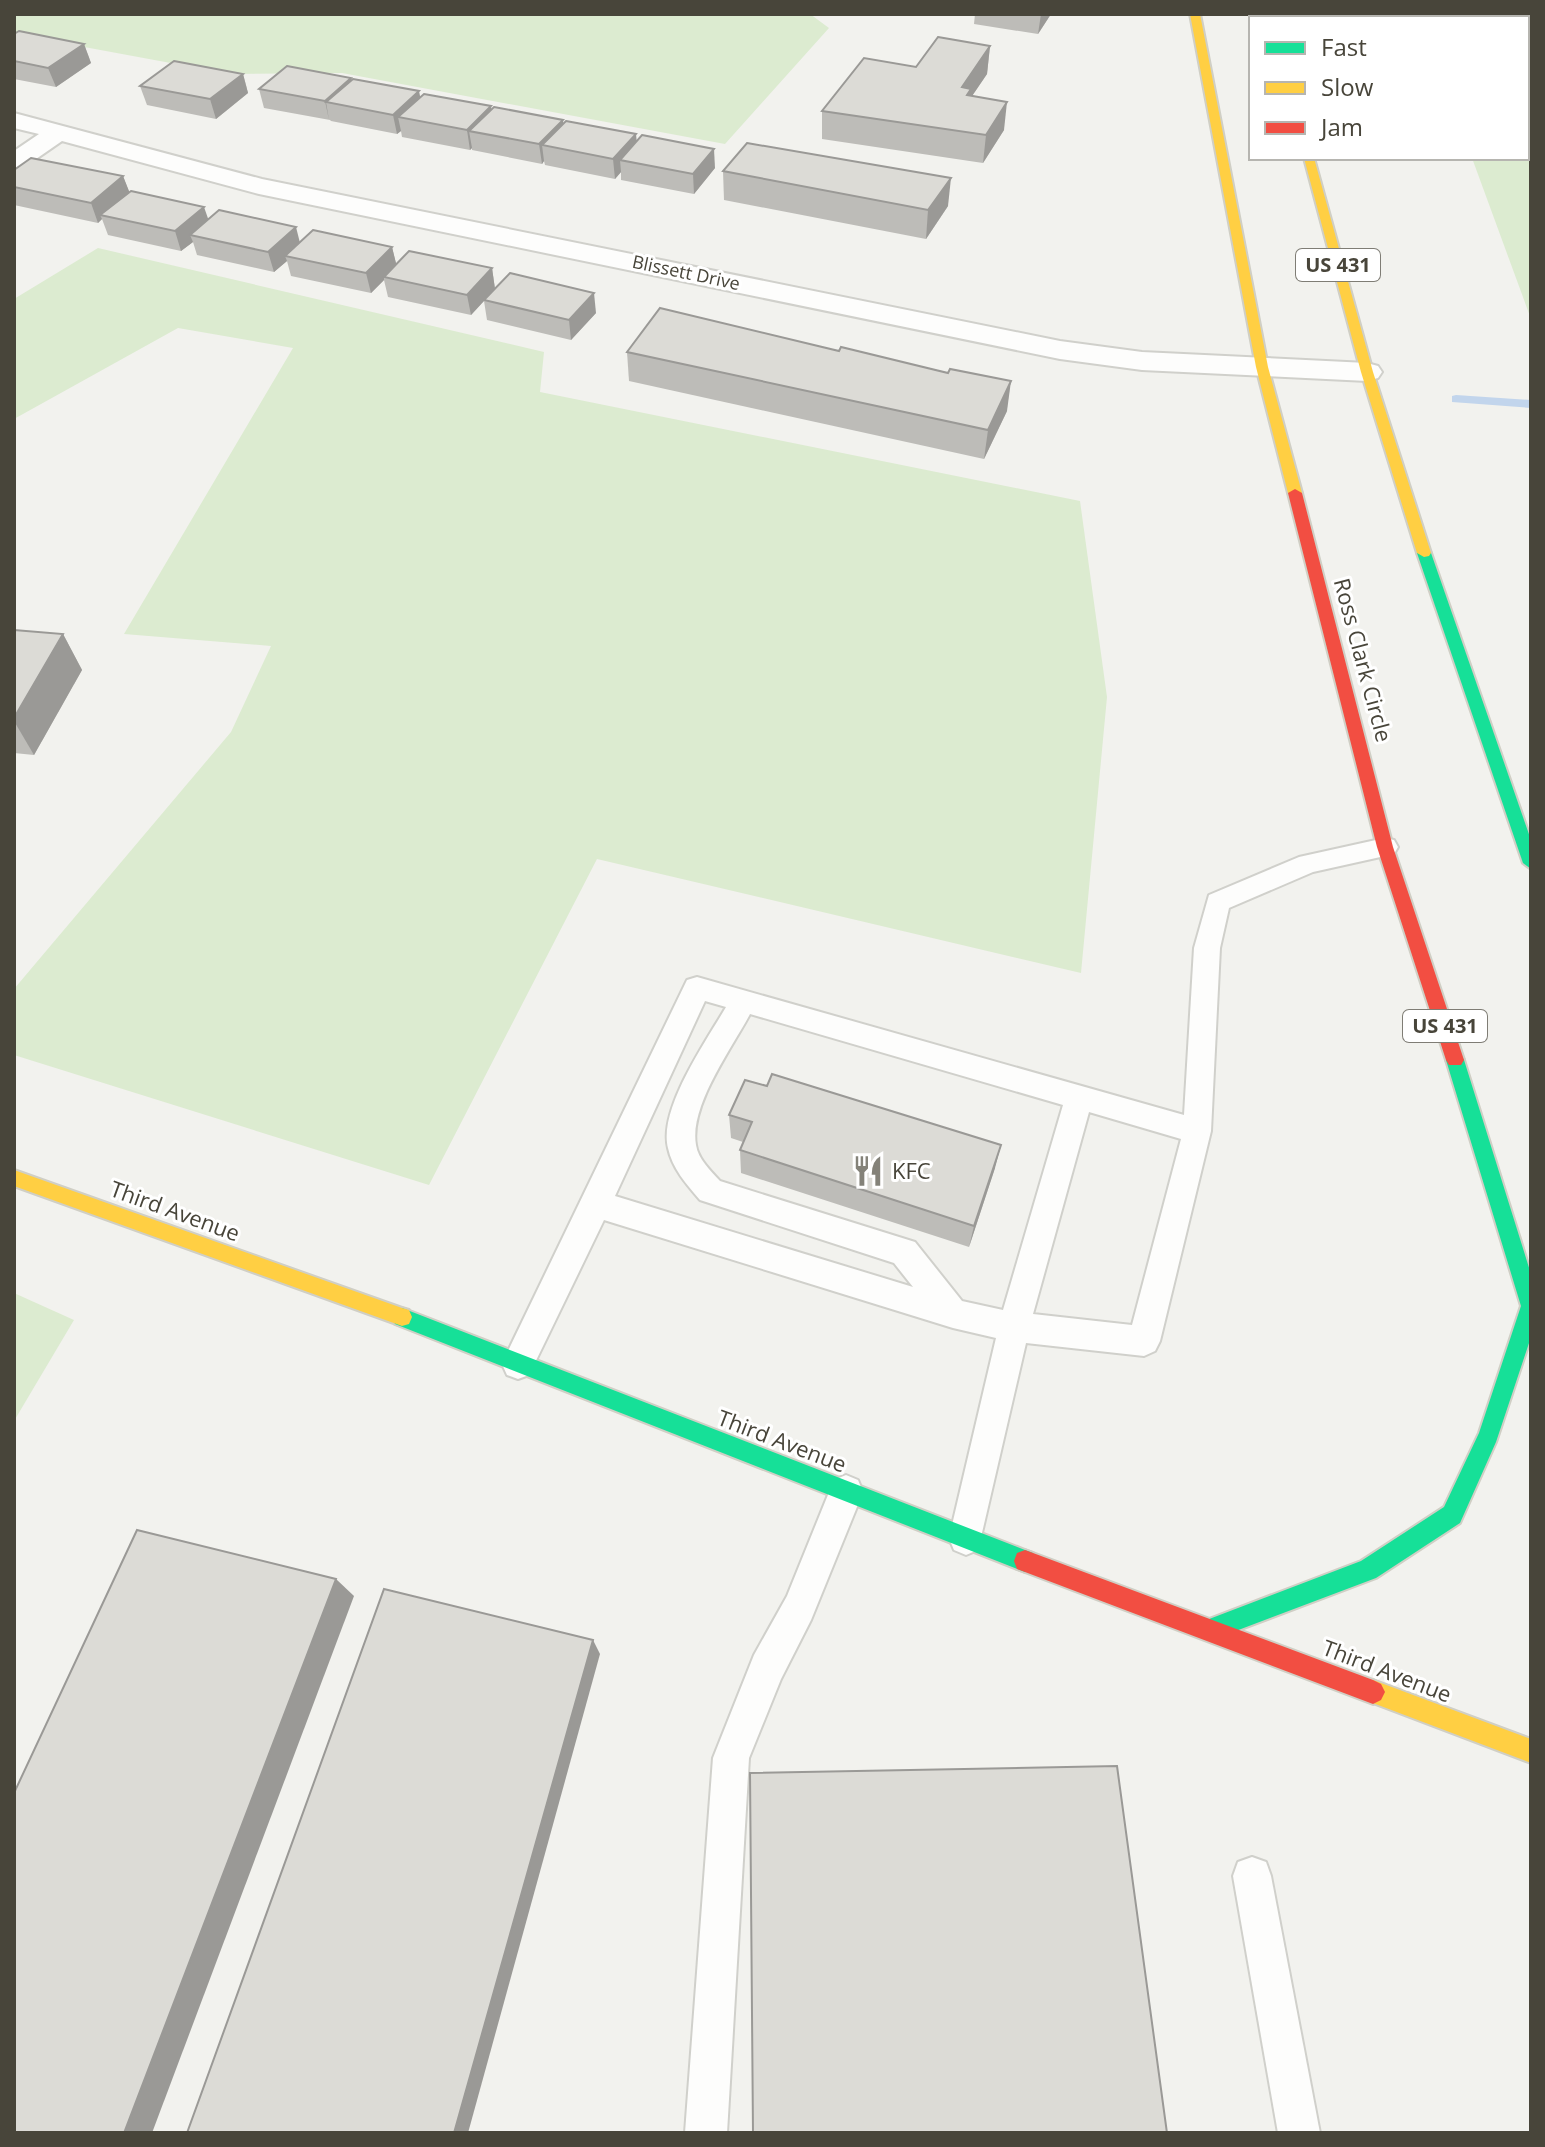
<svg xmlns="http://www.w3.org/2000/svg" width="1545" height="2147" viewBox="0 0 1545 2147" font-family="'Open Sans',sans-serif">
  <rect width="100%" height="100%" fill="#f2f2ee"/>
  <g fill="#dcebd0">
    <polygon points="14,14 810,14 829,28 725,144 342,73 230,74 14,34"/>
    <polygon points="1420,14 1531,14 1531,319 1472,158 1527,158 1527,18 1422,18"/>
    <polygon points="98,248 544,352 540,392 1080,501 1107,697 1081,973 597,859 429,1185 14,1055 14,989 231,732 271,646 124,634 293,348 178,328 14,419 14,299"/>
    <polygon points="14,1293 74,1320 14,1421"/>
  </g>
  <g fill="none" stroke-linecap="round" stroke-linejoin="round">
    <polygon fill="#c2d5ec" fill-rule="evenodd" points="1456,395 1531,400 1531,408 1452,402 1452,396"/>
    <defs>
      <g id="lane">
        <path d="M 1385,838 L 1394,840 L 1398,847 L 1394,854 L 1313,872 L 1229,908 L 1220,948 L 1211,1131 L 1160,1341 L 1155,1351 L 1144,1356 L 1026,1343 L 978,1550 L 966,1555 L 954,1550 L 949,1538 L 996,1338 L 953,1328 L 604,1220 L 529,1375 L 518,1379 L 507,1375 L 502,1364 L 507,1353 L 687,980 L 697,977 L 1184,1115 L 1194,948 L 1209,895 L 1299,857 ZM 705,1001 L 726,1007 C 707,1040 658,1109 668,1148 C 672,1168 687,1185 700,1200 L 894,1263 L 913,1287 L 615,1196 ZM 750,1014 L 1063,1105 L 1003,1310 L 962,1301 L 915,1242 L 720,1181 C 711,1171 698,1159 696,1145 C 689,1106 732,1048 750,1014 ZM 1089,1112 L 1181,1139 L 1132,1325 L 1033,1314 Z"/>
        <polygon points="846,1475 858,1480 863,1492 811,1620 781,1679 749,1758 727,2133 685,2133 713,1758 754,1655 787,1596 834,1480"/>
        <polygon points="1252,1857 1266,1862 1271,1876 1320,2133 1278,2133 1233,1876 1238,1862"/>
      </g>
      <polygon id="street" points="14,113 262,179 1060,341 1142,352 1367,363 1378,366 1382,372 1378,378 1367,381 1142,370 1060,359 259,194 62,141 23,168 14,171 14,151 39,134 14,128"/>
      <g id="fast">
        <polygon points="1424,549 1431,553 1531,840 1531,869 1523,863 1417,553"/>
        <polygon points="1455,1053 1461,1055 1464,1060 1531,1274 1531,1337 1496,1442 1460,1523 1376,1578 1212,1640 1204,1637 1201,1629 1204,1621 1361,1561 1444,1507 1479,1433 1521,1306 1446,1060 1449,1055"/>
        <polygon points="402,1308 1025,1550 1033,1553 1036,1561 1033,1569 1025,1572 395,1324 392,1317 395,1310"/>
      </g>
      <g id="slow">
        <polygon points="1190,14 1200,14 1268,367 1302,493 1295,497 1288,493 1256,367"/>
        <polygon points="1304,158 1314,158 1373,372 1431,553 1429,556 1424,557 1417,553 1361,372"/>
        <polygon points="14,1170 402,1308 409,1310 412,1317 409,1324 402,1326 14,1186"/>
        <polygon points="1373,1680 1531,1739 1531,1763 1365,1700 1361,1692 1365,1684"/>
      </g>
      <g id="jam">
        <polygon points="1267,14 1277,14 1278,18 1268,18"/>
        <polygon points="1295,489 1302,493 1393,847 1464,1060 1461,1065 1449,1065 1446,1060 1377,847 1288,493"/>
        <polygon points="1025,1550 1373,1680 1381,1684 1385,1692 1381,1700 1373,1704 1025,1572 1017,1569 1014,1561 1017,1553"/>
      </g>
    </defs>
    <use href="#lane" stroke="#d0d0cb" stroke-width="4"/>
    <use href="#street" stroke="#d0d0cb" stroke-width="4"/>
    <use href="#fast" stroke="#d0cfc5" stroke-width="4"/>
    <use href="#slow" stroke="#d0cfc5" stroke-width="4"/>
    <use href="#jam" stroke="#d0cfc5" stroke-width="4"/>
    <use href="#lane" fill="#fdfdfc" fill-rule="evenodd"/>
    <use href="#street" fill="#fdfdfc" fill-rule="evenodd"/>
    <use href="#fast" fill="#16e098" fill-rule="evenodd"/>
    <use href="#slow" fill="#ffcf43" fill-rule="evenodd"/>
    <use href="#jam" fill="#f24e42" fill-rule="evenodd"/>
  </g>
  <g fill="#bdbcb8">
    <polygon points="975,14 1051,14 1038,34 974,24"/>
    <polygon points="14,34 84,44 91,63 56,87 14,79"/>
    <polygon points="990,46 987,74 972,96 1004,130 983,163 822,139 822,111 916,67"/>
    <polygon points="243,74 248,93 216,119 147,105 140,86"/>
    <polygon points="352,81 420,97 492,109 637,141 715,168 694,194 621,180 621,172 615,179 545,165 544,161 542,164 472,150 472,148 470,150 402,137 401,131 397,134 331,121 330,120 264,108 259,89"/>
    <polygon points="14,170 123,176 129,192 208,220 300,242 392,247 396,264 492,268 495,289 596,313 571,340 487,320 484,301 471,315 388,297 384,280 371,293 291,276 287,261 274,272 197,255 193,242 181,251 108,235 102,219 98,223 14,205"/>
    <polygon points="723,171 948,206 926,239 724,200"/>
    <polygon points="627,352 1007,411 984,459 629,381"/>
    <polygon points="14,630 63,634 82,670 34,755 14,753"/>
    <polygon points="729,1115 995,1168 969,1247 741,1173 740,1150 743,1142 731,1138"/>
  </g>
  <g fill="#9a9996">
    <polygon points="1041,14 1051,14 1038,34"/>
    <polygon points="84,44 91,63 56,87 48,68"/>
    <polygon points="990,46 987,74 970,99 962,87"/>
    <polygon points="243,74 248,93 216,119 210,99"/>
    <polygon points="351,78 356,98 326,102 329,120 325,101"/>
    <polygon points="419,91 423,111 398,117 401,131 397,134 393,115"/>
    <polygon points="1007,102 1004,130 983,163 986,135"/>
    <polygon points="491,106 494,126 469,131 472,148 470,150 467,130"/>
    <polygon points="563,120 565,139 542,145 544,161 542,164 539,144"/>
    <polygon points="636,134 638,154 620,160 621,172 615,179 613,159"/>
    <polygon points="714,149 715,168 694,194 693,174"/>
    <polygon points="123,176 131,196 100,215 102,219 98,223 91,203"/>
    <polygon points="951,178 948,206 926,239 928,210"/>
    <polygon points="204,207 211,227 190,235 193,242 181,251 175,231"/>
    <polygon points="296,227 301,247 285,256 287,261 274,272 268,252"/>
    <polygon points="392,247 397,267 384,277 384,280 371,293 366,273"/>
    <polygon points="492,268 495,289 471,315 467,295"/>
    <polygon points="594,293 596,313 571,340 569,320"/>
    <polygon points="1011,381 1007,411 984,459 988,430"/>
    <polygon points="63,634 82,670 34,755 14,721 14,718"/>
    <polygon points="1001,1145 995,1168 969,1247 974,1226"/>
    <polygon points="336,1579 354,1596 152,2133 124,2133"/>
    <polygon points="593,1640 600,1654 468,2133 454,2133"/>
  </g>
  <g fill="#dcdbd6" stroke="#9a9996" stroke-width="2">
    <polygon points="19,31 84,44 48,68 14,61 14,34"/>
    <polygon points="938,37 990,46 962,87 971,89 967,95 1007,102 986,135 822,111 864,58 916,67"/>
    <polygon points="174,61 243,74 210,99 140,86"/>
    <polygon points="287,66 351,78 325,101 259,89"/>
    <polygon points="353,79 419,91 393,115 326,102"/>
    <polygon points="424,94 491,106 467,130 398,117"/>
    <polygon points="494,107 563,120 539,144 469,131"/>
    <polygon points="566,121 636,134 613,159 542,145"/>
    <polygon points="642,135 714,149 693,174 620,160"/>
    <polygon points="747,143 951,178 928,210 723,171"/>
    <polygon points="31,158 123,176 91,203 14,187 14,170"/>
    <polygon points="131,191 204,207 175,231 100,215"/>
    <polygon points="219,210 296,227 268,252 190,235"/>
    <polygon points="313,230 392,247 366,273 285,256"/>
    <polygon points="409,251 492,268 467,295 384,277"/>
    <polygon points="510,273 594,293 569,320 484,300"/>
    <polygon points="660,308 839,351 841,347 948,373 950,369 1011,381 988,430 627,352"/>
    <polygon points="14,630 63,634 14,718"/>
    <polygon points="772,1074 1001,1145 974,1226 740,1150 752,1122 729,1115 745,1080 767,1086"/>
    <polygon points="137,1530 336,1579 124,2133 14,2133 14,1793"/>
    <polygon points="384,1589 593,1640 454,2133 187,2133"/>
    <polygon points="1117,1766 1167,2133 753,2133 750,1773"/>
  </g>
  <defs>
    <symbol id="restaurant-bare" viewBox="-9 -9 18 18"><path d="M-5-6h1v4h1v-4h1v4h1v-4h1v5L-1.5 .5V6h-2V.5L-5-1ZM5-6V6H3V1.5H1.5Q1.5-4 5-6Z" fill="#848279" stroke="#fff" stroke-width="2.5" paint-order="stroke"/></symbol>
  </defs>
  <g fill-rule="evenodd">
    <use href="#restaurant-bare" x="846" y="1149" width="44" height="44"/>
  </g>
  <g text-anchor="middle" stroke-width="6" stroke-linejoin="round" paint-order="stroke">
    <g font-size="18" fill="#48453a" stroke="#fff">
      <text transform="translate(686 273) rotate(12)" y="6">Blissett Drive</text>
    </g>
    <g fill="#fff" stroke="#7f7d75" stroke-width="2">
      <rect x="1296" y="249" width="84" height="32" rx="6"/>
      <rect x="1403" y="1010" width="84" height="32" rx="6"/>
    </g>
    <g font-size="20" font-weight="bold" fill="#48453a">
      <text x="1338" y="272">US 431</text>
      <text x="1445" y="1033">US 431</text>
    </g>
    <g font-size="22" fill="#48453a" stroke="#fff">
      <text transform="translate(1363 660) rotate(75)" y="8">Ross Clark Circle</text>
      <text transform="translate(175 1211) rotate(20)" y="8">Third Avenue</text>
      <text transform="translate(782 1441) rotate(21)" y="8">Third Avenue</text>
      <text transform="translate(1387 1671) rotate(21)" y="8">Third Avenue</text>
    </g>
    <g font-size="22" fill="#48453a" stroke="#fff" text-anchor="start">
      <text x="892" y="1179">KFC</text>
    </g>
  </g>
  <rect width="1545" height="2147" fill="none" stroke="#48453a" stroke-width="32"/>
  <rect x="1249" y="16" width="280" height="144" fill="#ffffff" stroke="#b6b5b0" stroke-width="2"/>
  <rect x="1265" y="42" width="40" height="12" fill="#16e098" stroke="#b6b5b0" stroke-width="2"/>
  <text x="1321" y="56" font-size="24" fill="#48453a">Fast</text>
  <rect x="1265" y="82" width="40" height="12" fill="#ffcf43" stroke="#b6b5b0" stroke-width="2"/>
  <text x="1321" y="96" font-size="24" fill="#48453a">Slow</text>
  <rect x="1265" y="122" width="40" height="12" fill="#f24e42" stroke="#b6b5b0" stroke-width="2"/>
  <text x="1321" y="136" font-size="24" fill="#48453a">Jam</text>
</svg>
